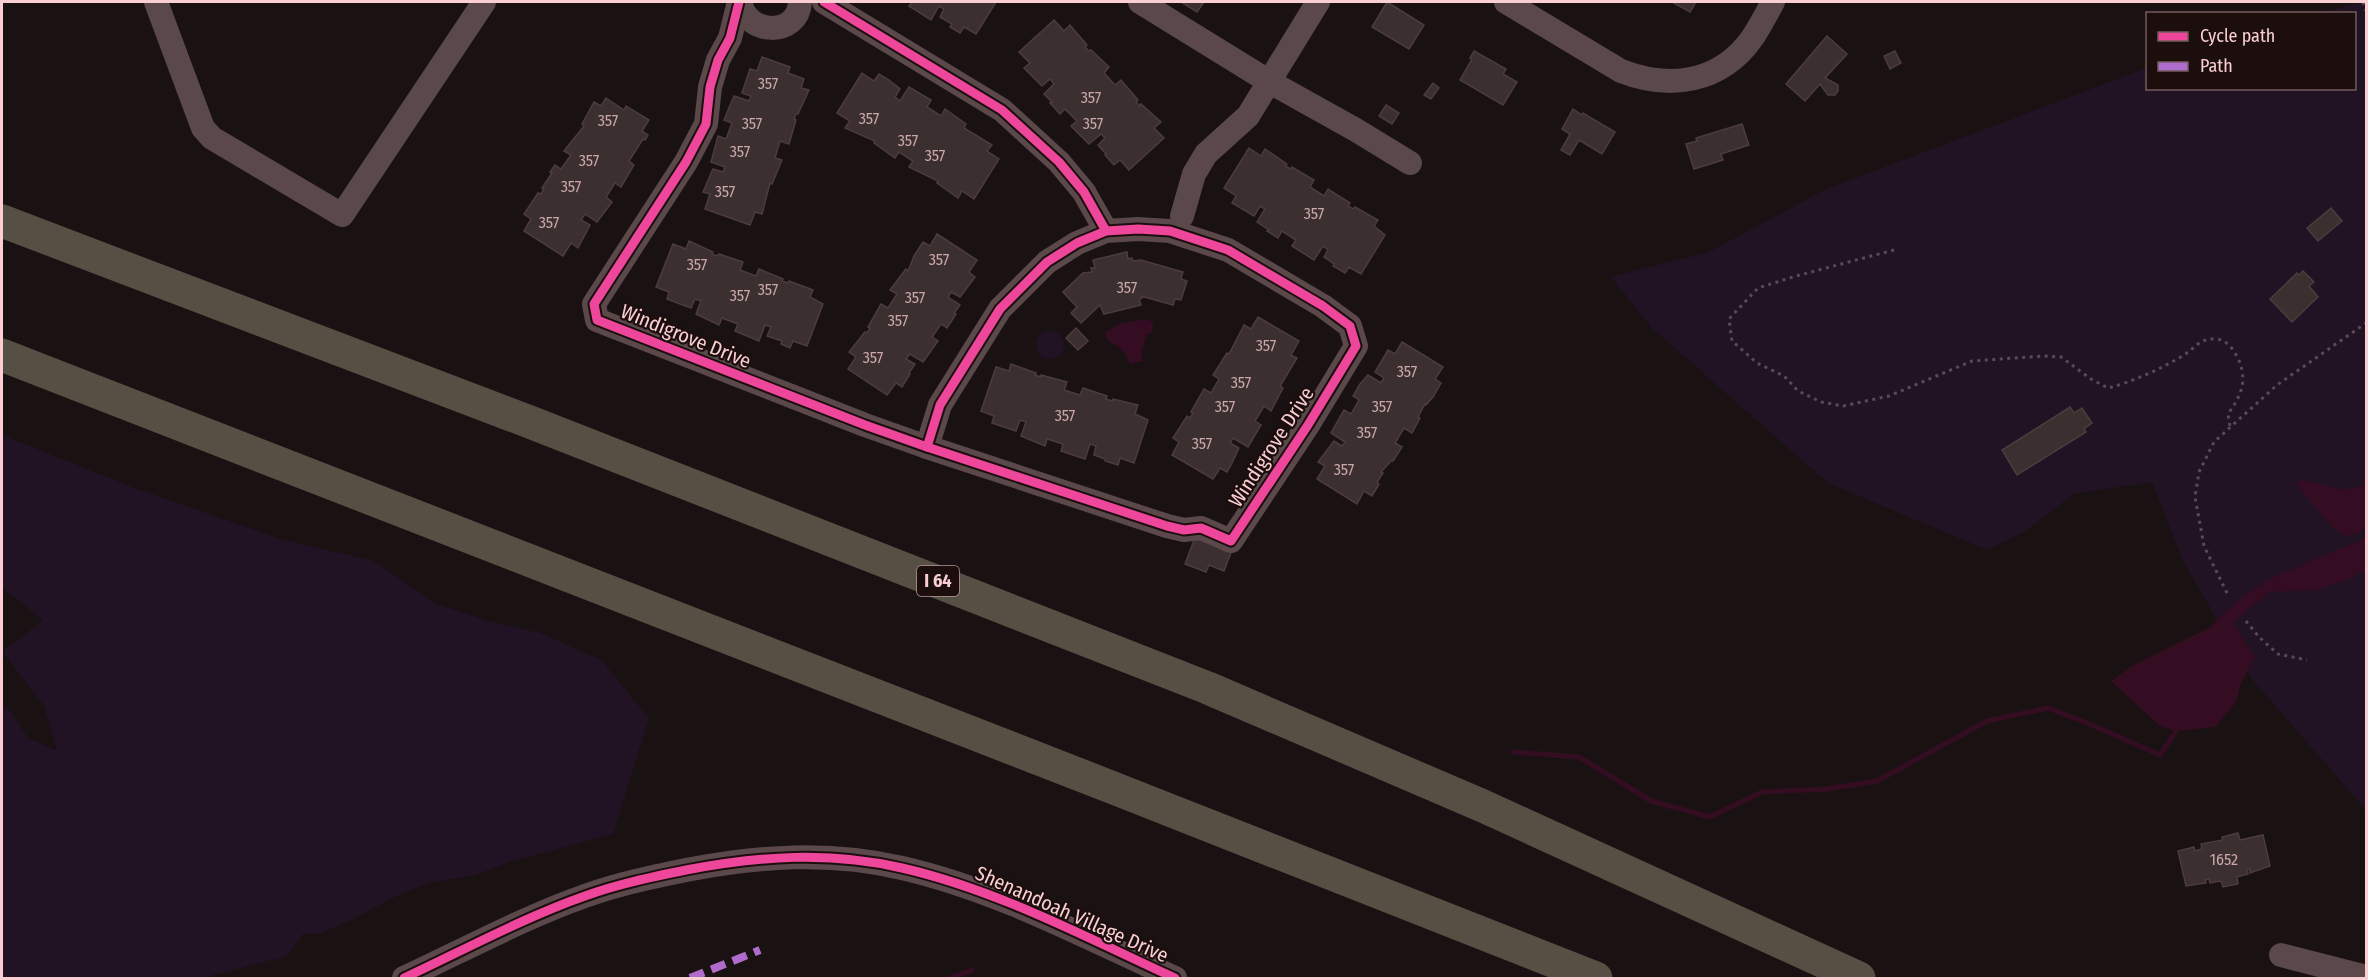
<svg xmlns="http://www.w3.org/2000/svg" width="2368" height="980" viewBox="0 0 2368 980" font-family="'Fira Sans Condensed',sans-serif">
  <rect width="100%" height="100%" fill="#1a1212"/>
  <g fill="#211224">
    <polygon points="2362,2 2366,2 2366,810 2251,678 2183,561 2152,482 2074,494 2024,532 1987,550 1828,483 1652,328 1611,277 1709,252 1826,189 2147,68 2148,88 2354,88 2354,14 2321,13"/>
    <circle cx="1050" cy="345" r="14"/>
    <polygon points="2,435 135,488 280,539 374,561 436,604 492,622 541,633 601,660 649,718 613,834 509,862 476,875 429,883 390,899 354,919 319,934 304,933 287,956 203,978 2,978 2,706 10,711 28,738 57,751 44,706 2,651 43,621 2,587"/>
  </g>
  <g fill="#340d23">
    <path d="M 1146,319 L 1153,322 L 1152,332 L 1147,334 L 1141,353 L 1143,361 L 1130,364 C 1126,352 1119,346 1108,341 L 1105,333 L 1119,324 Z"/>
    <polygon points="2303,480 2342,490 2366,485 2366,527 2357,534 2345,536 2333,528 2295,483"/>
    <polygon points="2366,538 2366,570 2344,581 2317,590 2270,592 2233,622 2255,657 2240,685 2236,702 2215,727 2176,731 2160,726 2111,681 2132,666 2209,628 2243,596 2271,578"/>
  </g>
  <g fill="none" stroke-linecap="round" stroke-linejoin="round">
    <g stroke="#340d23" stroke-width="5">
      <polyline points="1514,752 1579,757 1651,801 1710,817 1762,792 1827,789 1877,781 1987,721 2048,708 2092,725 2160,755 2176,731"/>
      <polyline points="950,978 972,970"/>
    </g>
  </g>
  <g fill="#3c2f2f" stroke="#4d3c3d" stroke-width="1.5">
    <polygon points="912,2 996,2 976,34 964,27 960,33 950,27 952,24 940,17 944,9 939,6 931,20 909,6"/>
    <polygon points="1181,2 1204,2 1197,12"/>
    <polygon points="1387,2 1424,25 1409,49 1372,27"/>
    <polygon points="1672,2 1696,2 1690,12"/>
    <polygon points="1054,20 1064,31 1070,25 1087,45 1085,47 1089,51 1091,50 1109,67 1104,73 1115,85 1121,80 1138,100 1136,102 1140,106 1141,104 1161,122 1154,128 1164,138 1129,170 1120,160 1114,165 1105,155 1106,154 1098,145 1105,138 1101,134 1089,144 1071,126 1077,121 1065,109 1060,114 1050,103 1052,102 1044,94 1054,84 1050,79 1042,86 1024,68 1030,63 1019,52"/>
    <polygon points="1827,36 1847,54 1825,78 1838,85 1838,91 1835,95 1828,95 1820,84 1805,101 1786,84"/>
    <polygon points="1474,51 1506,69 1503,74 1517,82 1503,105 1460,80 1472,59 1470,58"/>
    <polygon points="1895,51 1901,63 1890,69 1884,56"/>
    <polygon points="762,57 790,67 788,73 804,79 801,88 809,90 798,114 796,114 794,119 796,120 789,144 780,141 775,158 782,160 772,184 770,183 762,214 755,212 750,225 705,209 710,194 703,192 713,169 723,172 725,167 711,162 718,136 726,139 732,123 724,120 734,96 749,101 751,96 742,93 750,69 757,71"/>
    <polygon points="862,73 874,81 879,74 889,80 900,89 895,97 900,101 909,87 931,100 927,107 941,116 945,109 966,124 964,128 992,145 987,151 999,159 974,199 962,191 958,198 937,183 938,181 909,167 913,161 899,152 895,158 874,143 875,141 845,128 850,121 837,113"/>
    <polygon points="1433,83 1439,88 1431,99 1424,95"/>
    <polygon points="606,98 624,110 626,106 649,120 642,131 648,135 645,140 643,139 629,161 634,165 621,187 615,183 606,197 612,202 597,222 585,214 581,220 590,225 578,248 571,243 563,256 524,231 531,219 524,214 538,193 541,194 544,189 542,188 552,173 550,172 555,165 561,169 571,155 564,151 584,126 582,124 594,102 601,106"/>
    <polygon points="1386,105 1399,113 1392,124 1379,116"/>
    <polygon points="1573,109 1582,115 1583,113 1615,132 1602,154 1579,140 1570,155 1561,150 1570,134 1562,129"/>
    <polygon points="1742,124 1749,145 1721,154 1723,160 1694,169 1686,144 1697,141 1696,138"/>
    <polygon points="1249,148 1261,156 1265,149 1287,164 1285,166 1291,169 1292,167 1314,180 1310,187 1324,196 1328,189 1350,203 1348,206 1353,209 1355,207 1378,220 1374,226 1385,235 1361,274 1349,267 1345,273 1333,266 1334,264 1324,257 1328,250 1323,246 1314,260 1292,246 1296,240 1282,231 1278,238 1267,231 1269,230 1257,222 1265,209 1260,206 1254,216 1232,203 1236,196 1224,188"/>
    <polygon points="2331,208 2342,221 2318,241 2307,228"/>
    <polygon points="937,234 977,260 969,272 975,277 960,297 951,292 948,297 960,305 954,313 956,314 947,328 941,324 932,337 938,341 923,362 910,354 906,359 915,364 909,373 910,374 902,387 896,383 887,395 848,369 856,357 849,352 865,332 867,333 870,328 868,327 881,304 888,308 897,294 890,290 906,269 908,271 914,256 923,242 930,246"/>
    <polygon points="689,241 713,252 712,254 718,256 719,254 743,262 740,270 756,276 759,269 783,279 782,281 788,283 789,281 813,290 810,297 823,304 807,346 793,341 790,348 781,344 782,341 767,336 771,327 765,325 759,341 735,331 738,324 722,318 719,325 696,314 701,301 695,299 691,308 667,299 669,292 656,287 673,244 686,249"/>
    <polygon points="1127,252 1128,259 1132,258 1133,261 1141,260 1183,272 1181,279 1187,281 1181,300 1175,299 1173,305 1141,296 1142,298 1139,299 1141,305 1104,314 1100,305 1081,323 1071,313 1077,307 1063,292 1083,273 1092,272 1091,268 1095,268 1093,260"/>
    <polygon points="2303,271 2314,282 2309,286 2318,297 2292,322 2270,299 2297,273 2299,275"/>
    <polygon points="1258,317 1299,341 1291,355 1297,358 1280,386 1283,388 1271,411 1264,406 1255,421 1261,425 1248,447 1233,438 1230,443 1239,448 1232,463 1227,472 1220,468 1213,479 1172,455 1179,442 1173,438 1187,416 1190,418 1193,413 1191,412 1204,389 1211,393 1219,379 1213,375 1227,353 1229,354 1244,325 1251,329"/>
    <polygon points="1076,328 1088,341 1078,350 1066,338"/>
    <polygon points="1402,342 1443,367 1435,379 1441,383 1433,397 1426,405 1425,404 1418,417 1420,418 1412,433 1404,428 1395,443 1402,447 1393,461 1392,460 1381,472 1383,473 1377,482 1379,484 1372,496 1364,491 1357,504 1317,479 1325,466 1318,462 1334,441 1342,446 1345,442 1331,433 1344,410 1351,414 1359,400 1353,396 1360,384 1368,375 1381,383 1384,378 1375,372 1388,350 1395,354"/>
    <polygon points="1011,364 1036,373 1035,375 1041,377 1041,375 1067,382 1064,390 1080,395 1083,388 1107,396 1106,399 1112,401 1113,399 1138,405 1135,414 1148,420 1134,463 1120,458 1118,465 1105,461 1105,459 1094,455 1096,446 1090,444 1085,459 1061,451 1063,444 1047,439 1045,446 1021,436 1026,422 1020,420 1016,431 992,423 994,416 981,411 996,367 1009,371"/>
    <polygon points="2070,407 2074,413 2082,408 2092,423 2084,429 2086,432 2017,475 2002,450"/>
    <polygon points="1196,535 1232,550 1224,571 1209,565 1206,572 1185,564"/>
    <polygon points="2238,833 2240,840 2263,835 2270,866 2250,873 2250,869 2247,870 2248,874 2237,877 2238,884 2223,887 2221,881 2210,883 2209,879 2205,880 2206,883 2186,886 2178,851 2194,847 2195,851 2202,849 2201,844 2223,840 2222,837"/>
  </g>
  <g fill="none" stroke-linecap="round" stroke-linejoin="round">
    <g stroke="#5d4857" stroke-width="3" stroke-dasharray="3 4.5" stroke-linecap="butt">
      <polyline points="2363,2 2366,11"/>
      <path d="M 1894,250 L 1796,276 L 1758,288 L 1729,319 L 1732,341 L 1757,363 L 1784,376 L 1798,391 L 1821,402 L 1843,406 L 1889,396 L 1972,361 L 2044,356 L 2061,357 L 2091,379 L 2108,388 C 2132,382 2163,368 2184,355 C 2195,348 2200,338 2215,339 C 2228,339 2236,353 2240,363 C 2247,384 2240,397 2228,414 L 2230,427"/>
      <polyline points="2227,593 2204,546 2195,497 2199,472 2214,442 2277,385 2366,323"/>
      <polyline points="2246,621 2259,637 2278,654 2307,660"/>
    </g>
    <g stroke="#5a484a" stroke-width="24">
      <polyline points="156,2 203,128 212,138 342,215 484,2"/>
      <polyline points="739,2 730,38 718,60 710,87 706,124 686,162 594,304 597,320 865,425 927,447"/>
      <path d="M 740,2 C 747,36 798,37 800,2"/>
      <polyline points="824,2 1002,110 1059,162 1084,192 1106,231 1138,229 1170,231 1228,250 1323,306 1350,326 1356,346 1308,425 1231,541 1201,528 1184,530 1167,526 927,447 940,405 1000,309 1047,262 1077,243 1106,231"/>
      <polyline points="1140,2 1268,81 1356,130 1410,163"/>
      <path d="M 1506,2 L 1621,71 C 1670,90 1721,83 1753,37 C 1760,26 1767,13 1773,2"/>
      <polyline points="1182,216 1194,174 1206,154 1248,116 1318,2"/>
      <polyline points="2281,955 2366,977"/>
      <path d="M 404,978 C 462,951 525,917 585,896 C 618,884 652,877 686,870 C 759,856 830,851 902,868 C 998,890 1087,938 1175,978"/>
    </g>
    <g stroke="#565044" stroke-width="33">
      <polyline points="2,221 535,424 1208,688 1483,806 1859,978"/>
      <polyline points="2,355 1116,789 1596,978"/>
    </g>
    <polyline stroke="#b06ccc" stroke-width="8" stroke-dasharray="15 8" stroke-linecap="butt" points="690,978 760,950"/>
    <defs>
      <g id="cycleway">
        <polyline points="739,2 730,38 718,60 710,87 706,124 686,162 594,304 597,320 865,425 927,447"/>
        <polyline points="824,2 1002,110 1059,162 1084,192 1106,231 1138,229 1170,231 1228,250 1323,306 1350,326 1356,346 1308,425 1231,541 1201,528 1184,530 1167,526 927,447 940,405 1000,309 1047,262 1077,243 1106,231"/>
        <path d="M 404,978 C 462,951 525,917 585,896 C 618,884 652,877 686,870 C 759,856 830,851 902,868 C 998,890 1087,938 1175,978"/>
      </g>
    </defs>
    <use href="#cycleway" stroke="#1d0e0e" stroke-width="13"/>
    <use href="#cycleway" stroke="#ed469a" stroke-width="9"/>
  </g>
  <g text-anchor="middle" stroke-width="4.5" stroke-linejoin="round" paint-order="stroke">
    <g font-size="16" fill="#caa7aa">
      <text x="768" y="89">357</text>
      <text x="1091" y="103">357</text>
      <text x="869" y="124">357</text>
      <text x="608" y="126">357</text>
      <text x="752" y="129">357</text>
      <text x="1093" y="129">357</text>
      <text x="908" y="146">357</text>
      <text x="740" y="157">357</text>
      <text x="935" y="161">357</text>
      <text x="589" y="166">357</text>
      <text x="571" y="192">357</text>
      <text x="725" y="197">357</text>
      <text x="1314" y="219">357</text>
      <text x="549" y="228">357</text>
      <text x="939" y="265">357</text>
      <text x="697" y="270">357</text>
      <text x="1127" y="293">357</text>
      <text x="768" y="295">357</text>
      <text x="740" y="301">357</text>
      <text x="915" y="303">357</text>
      <text x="898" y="326">357</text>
      <text x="1266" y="351">357</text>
      <text x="873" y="363">357</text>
      <text x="1407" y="377">357</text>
      <text x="1241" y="388">357</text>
      <text x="1225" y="412">357</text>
      <text x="1382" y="412">357</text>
      <text x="1065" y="421">357</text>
      <text x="1367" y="438">357</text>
      <text x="1202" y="449">357</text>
      <text x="1344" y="475">357</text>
      <text x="2224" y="865">1652</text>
    </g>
    <rect fill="#1d0e0e" stroke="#b89598" stroke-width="1.5" x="917" y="566" width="42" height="30" rx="4.5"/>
    <g font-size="18" font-weight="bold" fill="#facfd3">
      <text x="938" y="587">I 64</text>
    </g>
    <g font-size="20" fill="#facfd3" stroke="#1d0e0e">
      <text transform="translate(686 336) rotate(22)" y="7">Windigrove Drive</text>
      <text transform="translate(1271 447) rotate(-57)" y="7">Windigrove Drive</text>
      <text transform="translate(1072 914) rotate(24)" y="7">Shenandoah Village Drive</text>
    </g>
  </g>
  <rect width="2368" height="980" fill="none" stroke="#facfd3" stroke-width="6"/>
  <rect x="2146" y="12" width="210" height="78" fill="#1d0e0e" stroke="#755b5d" stroke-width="1.5"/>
  <rect x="2158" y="32" width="30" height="9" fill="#ed469a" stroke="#755b5d" stroke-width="1.5"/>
  <text x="2200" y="42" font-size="18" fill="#facfd3">Cycle path</text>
  <rect x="2158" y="62" width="30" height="9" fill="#b06ccc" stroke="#755b5d" stroke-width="1.5"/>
  <text x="2200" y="72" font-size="18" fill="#facfd3">Path</text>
</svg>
